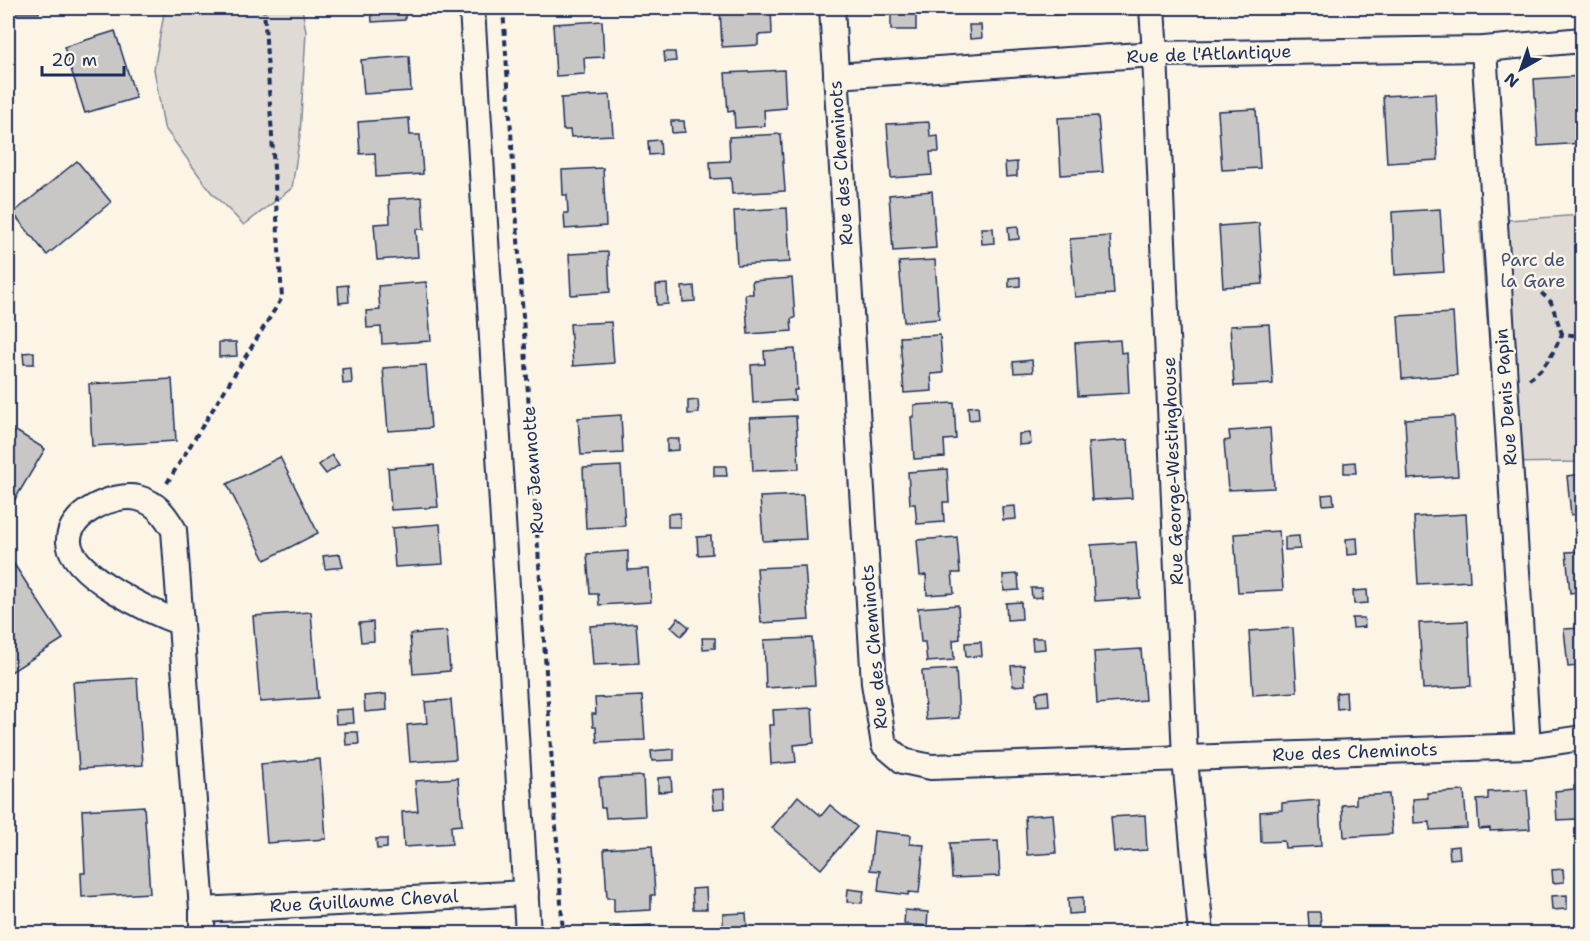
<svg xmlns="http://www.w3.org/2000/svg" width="1590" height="941" viewBox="0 0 1590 941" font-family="'Shantell Sans',sans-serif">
  <rect width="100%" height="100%" fill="#fcf5e5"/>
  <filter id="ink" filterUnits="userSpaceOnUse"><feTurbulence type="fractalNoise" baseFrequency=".0167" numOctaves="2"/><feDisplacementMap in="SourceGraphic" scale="12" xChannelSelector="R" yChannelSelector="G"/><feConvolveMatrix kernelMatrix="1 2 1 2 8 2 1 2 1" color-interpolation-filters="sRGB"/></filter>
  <g filter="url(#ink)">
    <g fill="#dfdbd4" stroke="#7d8599" stroke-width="1.5">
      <polygon points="165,8 302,8 306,32 300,135 292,188 244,225 211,192 164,127 154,69"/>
      <polygon points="1582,215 1582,462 1498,463 1480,222"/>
    </g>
    <g fill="#c8c7c6" stroke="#1b2f5e" stroke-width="1.5">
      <rect x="8" y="8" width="31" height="5"/>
      <polygon points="371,8 405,8 405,20 372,22"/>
      <polygon points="720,8 771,8 772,34 758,35 758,45 722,47"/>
      <polygon points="884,8 919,8 919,13 916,13 916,30 891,30 891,14 884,14"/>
      <polygon points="1047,8 1095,8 1095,13 1047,15"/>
      <polygon points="602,21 604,57 584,58 585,74 556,76 553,24"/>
      <polygon points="969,25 981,25 982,38 970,39"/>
      <polygon points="115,31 136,98 85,113 64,47"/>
      <polygon points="664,52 675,52 676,61 665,62"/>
      <polygon points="409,56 411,91 364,94 361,60"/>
      <polygon points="784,70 786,108 764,110 765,126 735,128 734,111 728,112 725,73"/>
      <polygon points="1582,76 1582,143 1538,146 1534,79"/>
      <polygon points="1435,93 1438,160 1387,163 1383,96"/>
      <polygon points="610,95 613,135 571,137 570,130 563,130 561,98"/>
      <polygon points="1256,109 1260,168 1222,170 1218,111"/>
      <polygon points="1098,116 1103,172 1061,175 1058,118"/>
      <polygon points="409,118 410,135 420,135 423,174 376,177 375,153 360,154 358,122"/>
      <polygon points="671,121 684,121 685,132 672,133"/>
      <polygon points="929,122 930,137 938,136 939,152 930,152 932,175 891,178 887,124"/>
      <polygon points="781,134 785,191 732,194 731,178 711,179 710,162 730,161 729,137"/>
      <polygon points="660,140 661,154 649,155 648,141"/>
      <polygon points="77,161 111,202 47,255 13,213"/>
      <polygon points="1017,162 1017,176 1006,177 1005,163"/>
      <polygon points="603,168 606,226 565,229 564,213 568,213 567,195 563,195 562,170"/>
      <polygon points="932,191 936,248 893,251 889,195"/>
      <polygon points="422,197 424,229 416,229 418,257 377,260 374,224 390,223 389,199"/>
      <polygon points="787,208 790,262 737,265 734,211"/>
      <polygon points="1440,209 1444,272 1395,275 1392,212"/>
      <polygon points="1259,223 1263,284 1223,287 1219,226"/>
      <polygon points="1018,226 1019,239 1009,240 1008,227"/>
      <polygon points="981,228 993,228 994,243 982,244"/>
      <polygon points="1110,236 1114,294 1075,297 1070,239"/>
      <polygon points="608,252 610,292 571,295 569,254"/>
      <polygon points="935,260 939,319 904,322 899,262"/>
      <polygon points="1020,277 1020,286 1009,287 1009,278"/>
      <polygon points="792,278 795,318 791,319 792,331 748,334 745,294 753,294 752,281"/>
      <polygon points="426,282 431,341 382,344 381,327 367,328 366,311 380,310 378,286"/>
      <polygon points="667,284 668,304 657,305 656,285"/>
      <polygon points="348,285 349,302 339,303 338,286"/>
      <polygon points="694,286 695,301 683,302 682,287"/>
      <polygon points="1453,313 1457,375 1402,379 1398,316"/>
      <polygon points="611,322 614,363 573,366 570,324"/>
      <polygon points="1269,324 1273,384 1234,386 1230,326"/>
      <polygon points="940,335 943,373 931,374 932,391 904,393 900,337"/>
      <polygon points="1120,340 1121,353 1127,352 1129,393 1078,396 1075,343"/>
      <polygon points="219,342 236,342 237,356 219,357"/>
      <polygon points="795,349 797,390 794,390 795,400 753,403 751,365 765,364 764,351"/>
      <polygon points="34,352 34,364 24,364 23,353"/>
      <polygon points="1032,360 1033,372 1014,373 1013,362"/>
      <polygon points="426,365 431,428 388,431 383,368"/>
      <polygon points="351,368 352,383 343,384 342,369"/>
      <polygon points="172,379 176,441 92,446 89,384"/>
      <polygon points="698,400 699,413 688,414 688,401"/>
      <polygon points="954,403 956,439 944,440 945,457 914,459 911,417 914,417 914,405"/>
      <polygon points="978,406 979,419 969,420 968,407"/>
      <polygon points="621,415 623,453 581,455 578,418"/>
      <polygon points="796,416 799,469 753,471 750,418"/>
      <polygon points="1454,416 1458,476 1408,479 1405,419"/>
      <polygon points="8,426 45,449 8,511"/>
      <polygon points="1270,428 1274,488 1228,490 1224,441 1230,440 1229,431"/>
      <polygon points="1030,433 1031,444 1019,445 1019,434"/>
      <polygon points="667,439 679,439 679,450 667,451"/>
      <polygon points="1128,440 1132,498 1092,500 1088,443"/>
      <polygon points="332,455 339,465 326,474 319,465"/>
      <polygon points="280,457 318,533 265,560 227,484"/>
      <polygon points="1355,462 1356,473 1344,473 1344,463"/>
      <polygon points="434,465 438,507 391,510 388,468"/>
      <polygon points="621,466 625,526 586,528 583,468"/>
      <polygon points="714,466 726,466 727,476 714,476"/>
      <polygon points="947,469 949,502 943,502 944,522 917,524 915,504 910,504 908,472"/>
      <polygon points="1582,474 1582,540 1580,540 1577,514 1571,515 1567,476"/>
      <polygon points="1333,494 1334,504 1323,505 1322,495"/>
      <polygon points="803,495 806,539 763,541 760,497"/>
      <polygon points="1015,506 1016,519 1003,520 1002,507"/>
      <polygon points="680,513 680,527 668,527 668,514"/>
      <polygon points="1466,514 1470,581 1418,584 1414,517"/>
      <polygon points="440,524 443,564 395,567 392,528"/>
      <polygon points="1279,531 1283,590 1238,592 1234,534"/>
      <polygon points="711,536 712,554 698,555 697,537"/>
      <polygon points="1299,536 1300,549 1285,550 1285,537"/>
      <polygon points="957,537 960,573 952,573 954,593 927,595 926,575 920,576 917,540"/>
      <polygon points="1357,538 1358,554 1347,555 1346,539"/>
      <polygon points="1136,542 1140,598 1095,601 1091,545"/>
      <polygon points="628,551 628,570 649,569 651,602 599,605 598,594 590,594 587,554"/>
      <polygon points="1582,551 1582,609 1578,609 1577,592 1570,593 1566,552"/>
      <polygon points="340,554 343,567 325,569 323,556"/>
      <polygon points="14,564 63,639 8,674 8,569"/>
      <polygon points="805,566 809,620 761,623 757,568"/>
      <polygon points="1018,574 1019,590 1004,591 1003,575"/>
      <polygon points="1031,588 1041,588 1042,597 1032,598"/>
      <polygon points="1367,590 1368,603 1354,604 1353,591"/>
      <polygon points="1021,602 1022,619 1007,620 1006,603"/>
      <polygon points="958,605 960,639 953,640 954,660 927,662 925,642 921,642 918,608"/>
      <polygon points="311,612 318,698 260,702 253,616"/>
      <polygon points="678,618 689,627 681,636 671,627"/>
      <polygon points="1352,618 1364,618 1365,627 1353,628"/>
      <polygon points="1468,621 1471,686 1423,689 1419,623"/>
      <polygon points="373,622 374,641 361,642 359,623"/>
      <polygon points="636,623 639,663 593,665 590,626"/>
      <polygon points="1293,628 1297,692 1253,695 1249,631"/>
      <polygon points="1582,628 1582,677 1580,677 1579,666 1568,667 1564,629"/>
      <polygon points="447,631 450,671 413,674 410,634"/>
      <polygon points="702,638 715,638 715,648 703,649"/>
      <polygon points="812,638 815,685 766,688 764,640"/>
      <polygon points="1032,638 1044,638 1045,649 1033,650"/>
      <polygon points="981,642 982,656 966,657 965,643"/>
      <polygon points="1141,649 1145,700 1097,704 1094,652"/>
      <polygon points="1024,665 1025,685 1013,686 1011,666"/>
      <polygon points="956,669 959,718 926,720 922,671"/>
      <polygon points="137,678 143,765 79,769 73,682"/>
      <polygon points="1048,691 1049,705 1037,706 1036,693"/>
      <polygon points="1346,692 1347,708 1337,709 1336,693"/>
      <polygon points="386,694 387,710 365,712 364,696"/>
      <polygon points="642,696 645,740 597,742 596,727 593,727 592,714 596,714 595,698"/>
      <polygon points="451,700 456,759 410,762 407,725 427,723 425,702"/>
      <polygon points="812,708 814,743 794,745 796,762 771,764 769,725 774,725 773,710"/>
      <polygon points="353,709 354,723 336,724 335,710"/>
      <polygon points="345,732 358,732 359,744 346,745"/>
      <polygon points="674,749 674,760 652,761 651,751"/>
      <polygon points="320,759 326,839 267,843 261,764"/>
      <polygon points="643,776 645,816 606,818 605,808 601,808 599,778"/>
      <polygon points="671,777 672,791 658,792 658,778"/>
      <polygon points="458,778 462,825 451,826 452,844 404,847 402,812 418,811 415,781"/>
      <polygon points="1574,786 1582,786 1582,824 1576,824 1576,819 1557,820 1555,791 1574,789"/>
      <polygon points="724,789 725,808 714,809 712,790"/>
      <polygon points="1527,790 1530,829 1490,831 1490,828 1479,829 1477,800 1488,799 1488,792"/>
      <polygon points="1464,791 1467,828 1430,830 1430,822 1414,823 1413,799 1428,798 1427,793"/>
      <polygon points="1389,794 1392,834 1344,837 1342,805 1356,804 1356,796"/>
      <polygon points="798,796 821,816 830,805 857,827 821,869 772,828"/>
      <polygon points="1319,800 1321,846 1285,848 1284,841 1261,842 1260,812 1282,810 1282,803"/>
      <polygon points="144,806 150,893 82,897 81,873 85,873 82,810"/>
      <polygon points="1053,814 1056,853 1027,855 1025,816"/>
      <polygon points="1145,815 1147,850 1114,852 1111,817"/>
      <polygon points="874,831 911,835 910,844 924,845 919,893 909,892 908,895 878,891 880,871 870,870"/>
      <polygon points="376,839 387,839 387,848 377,849"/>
      <polygon points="998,841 1000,876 952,878 950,843"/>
      <polygon points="652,846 655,895 651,895 651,910 614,912 614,898 607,898 604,849"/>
      <polygon points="1459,846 1460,858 1450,859 1449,847"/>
      <polygon points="1563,869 1564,882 1553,883 1552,870"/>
      <polygon points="706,888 707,909 693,909 692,889"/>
      <polygon points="848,889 864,891 862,903 847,902"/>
      <polygon points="1567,895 1567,909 1552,910 1551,896"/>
      <polygon points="1083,897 1083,913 1069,914 1068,898"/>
      <polygon points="905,910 928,912 927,926 904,924"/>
      <polygon points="1308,912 1320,912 1321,926 1309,926"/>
      <polygon points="746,913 747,928 723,929 723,914"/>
      <polygon points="651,925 652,934 610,934 610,928"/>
      <polygon points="1036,925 1037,934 1024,934 1024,926"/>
      <polygon points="154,931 154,934 118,934"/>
    </g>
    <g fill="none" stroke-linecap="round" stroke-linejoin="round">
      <defs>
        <g id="minor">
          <polyline points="472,8 528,934"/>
          <polyline points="832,8 874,683 884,745 903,761 931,767 1528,746 1582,738"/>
          <polyline points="1152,8 1155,54 1185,759 1201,934"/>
          <polyline points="1484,49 1528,746"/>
          <polyline points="836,76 1155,54 1484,49 1582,40"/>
          <path d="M 181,623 C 153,613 71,575 69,542 C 67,514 114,492 138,498 C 157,503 165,515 174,530 L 202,910 L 202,934"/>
          <polyline points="202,910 526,893"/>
        </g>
      </defs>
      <use href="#minor" stroke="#1b2f5e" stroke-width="28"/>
      <g stroke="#1b2f5e" stroke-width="4" stroke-dasharray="6 4.5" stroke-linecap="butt">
        <polyline points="503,8 563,934"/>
        <polyline points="1525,280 1531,283 1551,302 1562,334"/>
        <path d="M 1529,379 C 1546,369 1554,351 1562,334 L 1582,336"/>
        <polyline points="167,483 282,298 264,8"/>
      </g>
      <use href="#minor" stroke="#fcf5e5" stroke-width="24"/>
    </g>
  </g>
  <g text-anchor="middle" stroke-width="5" stroke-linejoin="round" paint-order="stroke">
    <g font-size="18" fill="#1b2f5e" stroke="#fcf5e5">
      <text transform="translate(1209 54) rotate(-2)" y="6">Rue de l'Atlantique</text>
      <text transform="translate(841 163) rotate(-94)" y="6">Rue des Cheminots</text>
      <text transform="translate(1506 397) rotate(-94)" y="6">Rue Denis Papin</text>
      <text transform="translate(533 470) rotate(-94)" y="6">Rue Jeannotte</text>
      <text transform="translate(1173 471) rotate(-92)" y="6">Rue George-Westinghouse</text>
      <text transform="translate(874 647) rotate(-95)" y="6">Rue des Cheminots</text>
      <text transform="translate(1355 752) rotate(-2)" y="6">Rue des Cheminots</text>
      <text transform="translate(364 901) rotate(-3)" y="6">Rue Guillaume Cheval</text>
    </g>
    <g font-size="18" fill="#425176" stroke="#fcf5e5">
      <text x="1533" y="266">Parc de<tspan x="1533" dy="21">la Gare</tspan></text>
    </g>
  </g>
  <rect width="1590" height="941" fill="none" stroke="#fcf5e5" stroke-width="30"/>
  <rect x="15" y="15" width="1560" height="911" fill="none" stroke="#1b2f5e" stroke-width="2" filter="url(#ink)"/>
  <g transform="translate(1521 69) rotate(220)" stroke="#fcf5e5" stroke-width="4.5" paint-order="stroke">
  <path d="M0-4.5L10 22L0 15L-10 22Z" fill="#1b2f5e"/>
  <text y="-9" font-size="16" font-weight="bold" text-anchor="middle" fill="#1b2f5e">N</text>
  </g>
  <path d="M42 66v9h82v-9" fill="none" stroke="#1b2f5e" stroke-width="3"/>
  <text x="51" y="66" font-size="18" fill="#1b2f5e" stroke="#fcf5e5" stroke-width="4.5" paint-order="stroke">20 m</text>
</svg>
